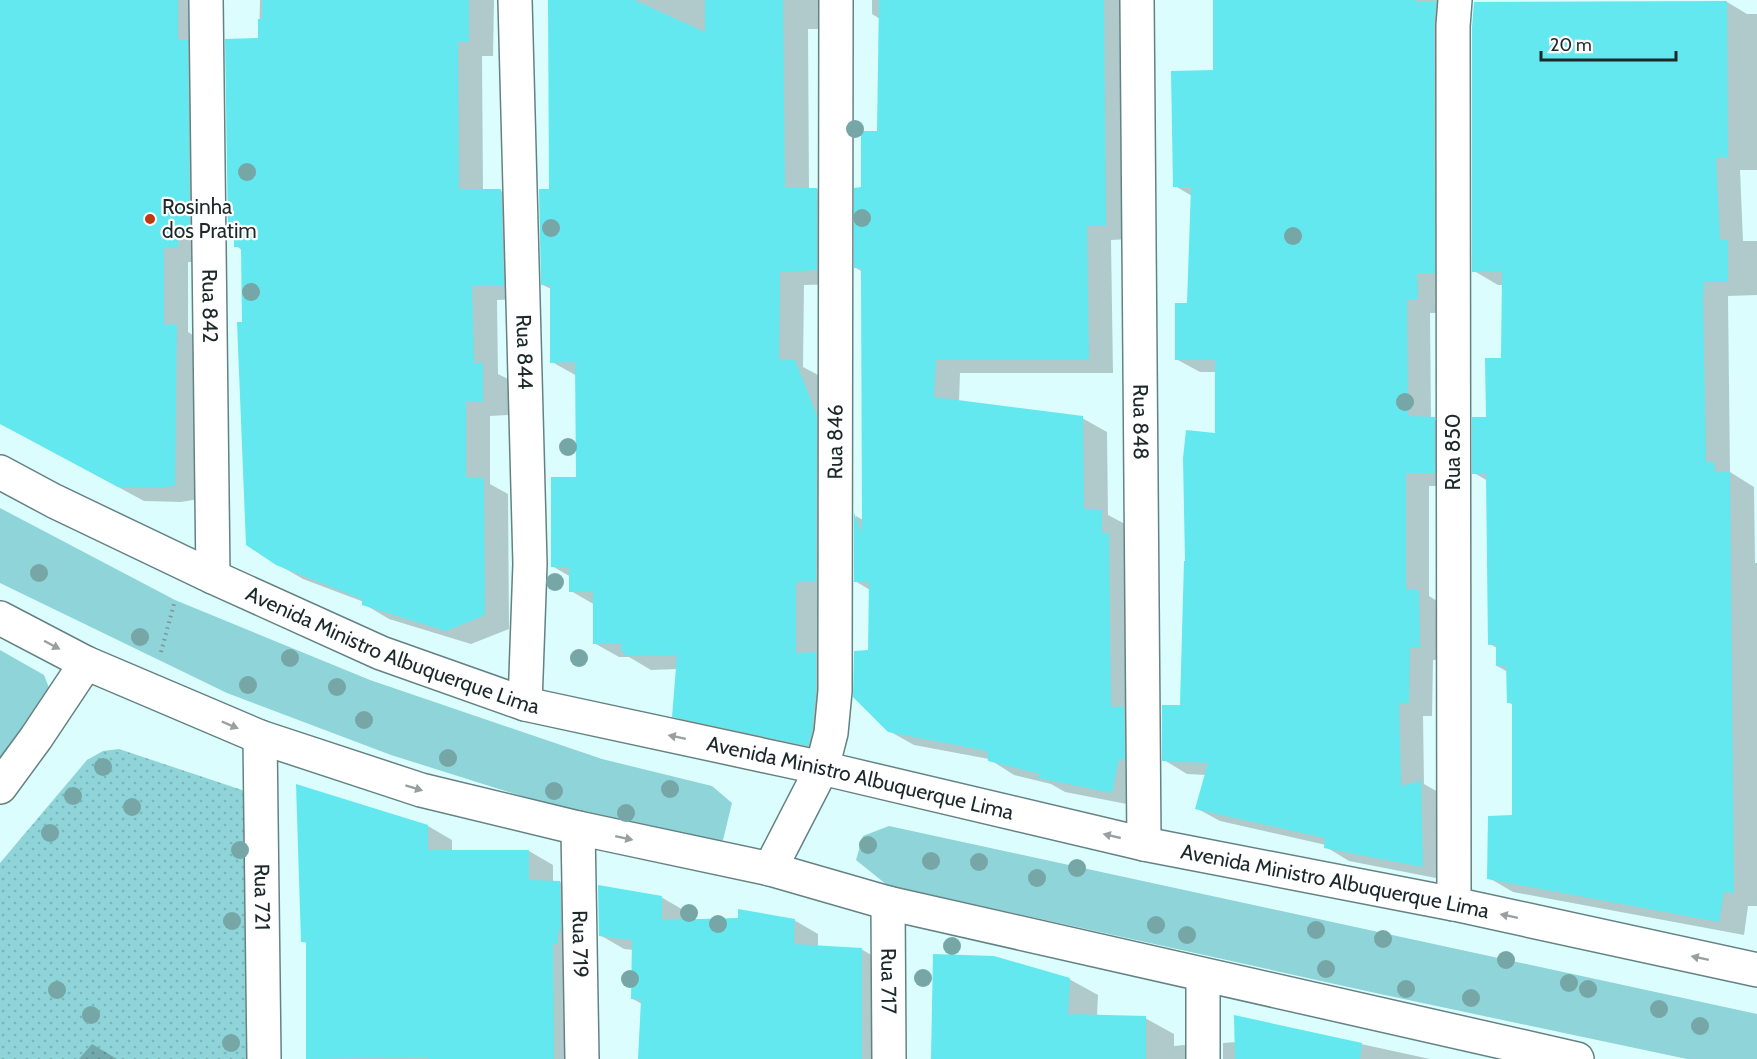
<svg xmlns="http://www.w3.org/2000/svg" width="1757" height="1059" viewBox="0 0 1757 1059" font-family="Cabin,sans-serif">
  <defs>
    <pattern id="grass-dots" width="8" height="8" patternUnits="userSpaceOnUse" patternTransform="scale(1.5)"><rect width="8" height="8" fill="#8ed4d8"/><path d="M2 2h.1M6 6h.1" fill="none" stroke="#7ab6b9" stroke-width="1.8" stroke-linecap="round"/></pattern>
  </defs>
  <rect width="100%" height="100%" fill="#dcfdfe"/>
  <polygon fill="url(#grass-dots)" points="119,749 242,790 257,806 261,1059 0,1059 0,863 87,760 103,751"/>
  <g fill="#8ed4d8">
    <polygon points="0,508 175,600 370,680 602,759 712,786 732,803 723,840 698,845 547,804 391,755 227,693 0,583"/>
    <polygon points="0,650 44,675 53,698 0,772"/>
    <polygon points="889,826 1757,1014 1757,1059 1687,1059 1380,994 887,885 856,860 863,836"/>
  </g>
  <g fill="#0003">
    <polygon points="0,0 202,0 203,262 188,262 188,332 201,340 199,499 181,502 144,501 0,423"/>
    <polygon points="260,0 494,0 493,56 482,56 483,191 501,191 526,205 528,299 497,300 498,374 508,379 508,415 490,416 490,484 508,494 509,629 471,644 389,619 364,604 364,602 303,579 277,564 243,323 242,250 236,246 235,235 229,232 259,40"/>
    <polygon points="550,0 818,0 818,29 808,29 809,189 817,189 841,204 841,284 804,285 803,367 820,376 833,759 698,730 674,716 678,669 651,670 629,657 619,657 594,643 595,605 571,591 571,577 552,566 577,479 577,376 552,362 551,289 543,285 550,190"/>
    <polygon points="872,0 1128,0 1130,239 1111,240 1113,373 960,373 959,402 1082,418 1107,432 1108,515 1127,525 1137,806 1065,792 1051,784 1014,775 989,759 914,745 889,731 870,652 870,590 855,581 856,516 863,520 863,272 856,268 863,189 878,133 880,19 872,14"/>
    <polygon points="1214,0 1438,0 1441,313 1430,313 1431,418 1458,432 1458,486 1429,486 1429,596 1442,604 1443,659 1433,660 1432,716 1423,716 1424,784 1445,796 1446,880 1349,861 1326,847 1326,845 1220,821 1196,808 1206,775 1187,774 1164,760 1182,706 1216,435 1216,372 1200,372 1176,359 1189,304 1192,196 1175,186 1214,72"/>
    <polygon points="1727,2 1747,14 1757,14 1757,170 1740,170 1743,241 1757,241 1757,295 1728,296 1730,472 1754,487 1755,563 1757,563 1757,906 1748,906 1744,935 1513,892 1489,878 1513,817 1513,705 1508,702 1508,672 1497,666 1497,648 1490,644 1488,481 1474,473 1503,360 1503,285 1498,285 1474,271"/>
    <polygon points="428,826 452,840 452,852 529,851 553,865 553,882 560,882 584,896 578,1059 308,1059 308,944 303,941"/>
    <polygon points="661,897 685,911 685,921 794,920 818,934 818,947 861,949 885,963 885,1059 639,1059 642,1004 633,999 634,950 624,949 600,935"/>
    <polygon points="1069,979 1098,995 1097,1016 1145,1018 1174,1034 1174,1046 1184,1045 1208,1059 933,1059"/>
    <polygon points="1236,1017 1430,1059 1223,1059 1223,1043 1236,1042"/>
    <polygon points="92,1044 117,1059 79,1059"/>
  </g>
  <g fill="#62e8ee">
    <polygon points="0,0 178,0 178,40 188,40 190,233 179,233 178,248 164,248 164,325 177,324 175,486 155,488 118,487 0,424"/>
    <polygon points="262,0 469,0 469,42 458,42 459,189 501,189 504,286 472,286 474,363 483,363 483,402 466,402 466,478 484,478 485,615 446,631 362,605 362,599 276,565 246,545 237,322 242,322 241,247 234,247 234,233 228,233 225,39 258,38 258,19 262,19"/>
    <polygon points="548,0 634,0 705,32 705,0 783,0 785,188 817,188 817,270 780,272 779,360 795,360 817,416 816,582 796,582 796,653 816,652 816,690 812,730 808,746 672,717 677,655 624,656 625,652 621,652 621,644 593,644 593,591 569,592 569,567 551,567 551,477 576,477 575,362 550,363 550,285 541,285 539,189 549,189"/>
    <polygon points="879,0 1104,0 1106,226 1087,226 1089,360 936,360 934,397 1083,416 1084,509 1102,509 1102,533 1109,533 1111,707 1124,706 1125,760 1119,759 1112,793 1038,778 1040,774 988,761 987,751 888,732 853,697 854,651 868,650 869,582 854,582 854,513 862,533 861,268 854,268 854,188 861,187 861,131 877,131"/>
    <polygon points="1213,0 1415,0 1415,2 1436,2 1434,26 1435,273 1417,273 1418,300 1407,300 1408,416 1435,417 1435,473 1406,473 1406,589 1419,589 1420,647 1410,647 1409,703 1399,703 1401,786 1421,781 1423,867 1324,848 1325,838 1195,809 1208,763 1162,761 1162,705 1180,705 1184,561 1185,561 1183,458 1186,430 1215,433 1215,360 1175,360 1175,303 1187,303 1191,187 1173,187 1171,71 1213,70"/>
    <polygon points="1727,1 1728,157 1716,157 1720,240 1728,240 1728,282 1704,282 1703,298 1706,462 1714,462 1715,472 1730,472 1734,893 1724,892 1719,922 1487,879 1488,816 1512,815 1512,703 1507,703 1506,666 1496,666 1496,644 1488,645 1486,474 1472,474 1472,417 1486,417 1485,358 1501,358 1502,271 1472,272 1472,27 1474,2"/>
    <polygon points="296,784 428,825 428,850 529,850 529,880 560,881 561,931 558,930 558,944 553,944 554,1059 429,1059 429,1057 306,1059 306,942 301,942"/>
    <polygon points="598,885 662,896 662,920 738,918 738,909 795,919 794,944 862,948 862,1059 638,1059 641,1000 631,999 632,940 599,936"/>
    <polygon points="933,954 994,956 1070,978 1068,1014 1146,1016 1146,1059 931,1059"/>
    <polygon points="1234,1015 1362,1043 1360,1059 1235,1059"/>
  </g>
  <g fill="none" stroke-linecap="round" stroke-linejoin="round">
    <defs>
      <g id="street">
        <path id="s1" d="M 206,0 L 213,577"/>
        <path id="s2" d="M 515,0 L 530,564 L 525,704"/>
        <path id="s3" d="M 1137,0 L 1144,844"/>
        <path id="s4" d="M 260,737 L 264,1059"/>
        <polyline points="0,787 36,738 86,663"/>
        <path id="s5" d="M 578,828 L 582,1059"/>
        <path id="s6" d="M 770,869 L 822,768 L 831,733 L 835,691 L 836,0"/>
        <path id="s7" d="M 888,903 L 889,1059"/>
        <polyline points="1454,904 1453,26 1455,0"/>
        <polyline points="1203,975 1203,1059"/>
      </g>
      <g id="secondary">
        <path id="s8" d="M 0,472 L 54,501 L 213,577 L 381,653 L 525,704 L 822,768 L 1144,844 L 1454,904 L 1757,970"/>
        <polyline points="0,618 86,663 260,737 421,790 578,828 770,869 888,903 1577,1059"/>
      </g>
    </defs>
    <use href="#street" stroke="#658283" stroke-width="36"/>
    <use href="#secondary" stroke="#658283" stroke-width="36"/>
    <polyline stroke="#7e9596" stroke-width="4" stroke-dasharray="1.5 4.5" stroke-linecap="butt" points="161,652 174,604"/>
    <use href="#street" stroke="#fff" stroke-width="33"/>
    <use href="#secondary" stroke="#fff" stroke-width="33"/>
  </g>
  <g fill="#77a6a7">
    <circle cx="855" cy="129" r="9"/>
    <circle cx="247" cy="172" r="9"/>
    <circle cx="862" cy="218" r="9"/>
    <circle cx="551" cy="228" r="9"/>
    <circle cx="1293" cy="236" r="9"/>
    <circle cx="251" cy="292" r="9"/>
    <circle cx="1405" cy="402" r="9"/>
    <circle cx="568" cy="447" r="9"/>
    <circle cx="39" cy="573" r="9"/>
    <circle cx="555" cy="582" r="9"/>
    <circle cx="140" cy="637" r="9"/>
    <circle cx="290" cy="658" r="9"/>
    <circle cx="579" cy="658" r="9"/>
    <circle cx="248" cy="685" r="9"/>
    <circle cx="337" cy="687" r="9"/>
    <circle cx="364" cy="720" r="9"/>
    <circle cx="448" cy="758" r="9"/>
    <circle cx="103" cy="767" r="9"/>
    <circle cx="670" cy="789" r="9"/>
    <circle cx="554" cy="791" r="9"/>
    <circle cx="73" cy="796" r="9"/>
    <circle cx="132" cy="807" r="9"/>
    <circle cx="626" cy="813" r="9"/>
    <circle cx="50" cy="833" r="9"/>
    <circle cx="868" cy="845" r="9"/>
    <circle cx="240" cy="850" r="9"/>
    <circle cx="931" cy="861" r="9"/>
    <circle cx="979" cy="862" r="9"/>
    <circle cx="1077" cy="868" r="9"/>
    <circle cx="1037" cy="878" r="9"/>
    <circle cx="689" cy="913" r="9"/>
    <circle cx="232" cy="921" r="9"/>
    <circle cx="718" cy="924" r="9"/>
    <circle cx="1156" cy="925" r="9"/>
    <circle cx="1316" cy="930" r="9"/>
    <circle cx="1187" cy="935" r="9"/>
    <circle cx="1383" cy="939" r="9"/>
    <circle cx="952" cy="946" r="9"/>
    <circle cx="1506" cy="960" r="9"/>
    <circle cx="1326" cy="969" r="9"/>
    <circle cx="923" cy="978" r="9"/>
    <circle cx="630" cy="979" r="9"/>
    <circle cx="1569" cy="983" r="9"/>
    <circle cx="1406" cy="989" r="9"/>
    <circle cx="1588" cy="989" r="9"/>
    <circle cx="57" cy="990" r="9"/>
    <circle cx="1471" cy="998" r="9"/>
    <circle cx="1659" cy="1009" r="9"/>
    <circle cx="91" cy="1015" r="9"/>
    <circle cx="1700" cy="1026" r="9"/>
    <circle cx="231" cy="1043" r="9"/>
  </g>
  <defs><path id="oneway-solid" d="M-6-.8H1V-3.2L6.5 0L1 3.2V.8H-6Z" transform="scale(1.5)"/></defs>
  <g fill="#999f9f">
    <use href="#oneway-solid" transform="translate(52 645) rotate(28)"/>
    <use href="#oneway-solid" transform="translate(230 725) rotate(23)"/>
    <use href="#oneway-solid" transform="translate(677 737) rotate(-168)"/>
    <use href="#oneway-solid" transform="translate(414 788) rotate(17)"/>
    <use href="#oneway-solid" transform="translate(1112 836) rotate(-167)"/>
    <use href="#oneway-solid" transform="translate(624 838) rotate(12)"/>
    <use href="#oneway-solid" transform="translate(1509 916) rotate(-168)"/>
    <use href="#oneway-solid" transform="translate(1700 958) rotate(-168)"/>
  </g>
  <circle fill="#c1380e" stroke="#fff" stroke-width="2" cx="150" cy="219" r="6"/>
  <g text-anchor="middle" stroke-width="4.5" stroke-linejoin="round" paint-order="stroke">
    <g font-size="21" fill="#1d2929" stroke="#fff" text-anchor="start">
      <text x="162" y="214">Rosinha<tspan x="162" dy="24">dos Pratim</tspan></text>
    </g>
    <g font-size="21" fill="#1d2929" stroke="#fff">
      <text dy="7" stroke="none"><textPath href="#s1" startOffset="306">Rua 842</textPath></text>
      <text dy="7" stroke="none"><textPath href="#s2" startOffset="352">Rua 844</textPath></text>
      <text dy="7" stroke="none"><textPath href="#s3" startOffset="422">Rua 848</textPath></text>
      <text dy="7" stroke="none"><textPath href="#s6" startOffset="441">Rua 846</textPath></text>
      <text transform="translate(1453 452) rotate(-90)" y="7">Rua 850</text>
      <text dy="7" stroke="none"><textPath href="#s8" startOffset="432">Avenida Ministro Albuquerque Lima</textPath></text>
      <text dy="7" stroke="none"><textPath href="#s8" startOffset="918">Avenida Ministro Albuquerque Lima</textPath></text>
      <text dy="7" stroke="none"><textPath href="#s8" startOffset="1404">Avenida Ministro Albuquerque Lima</textPath></text>
      <text dy="7" stroke="none"><textPath href="#s4" startOffset="160">Rua 721</textPath></text>
      <text dy="7" stroke="none"><textPath href="#s5" startOffset="116">Rua 719</textPath></text>
      <text dy="7" stroke="none"><textPath href="#s7" startOffset="78">Rua 717</textPath></text>
    </g>
  </g>
  <path d="M1541 51v9h135v-9" fill="none" stroke="#1d2929" stroke-width="3"/>
  <text x="1550" y="51" font-size="18" fill="#1d2929" stroke="#ffffff" stroke-width="4.5" paint-order="stroke">20 m</text>
</svg>
